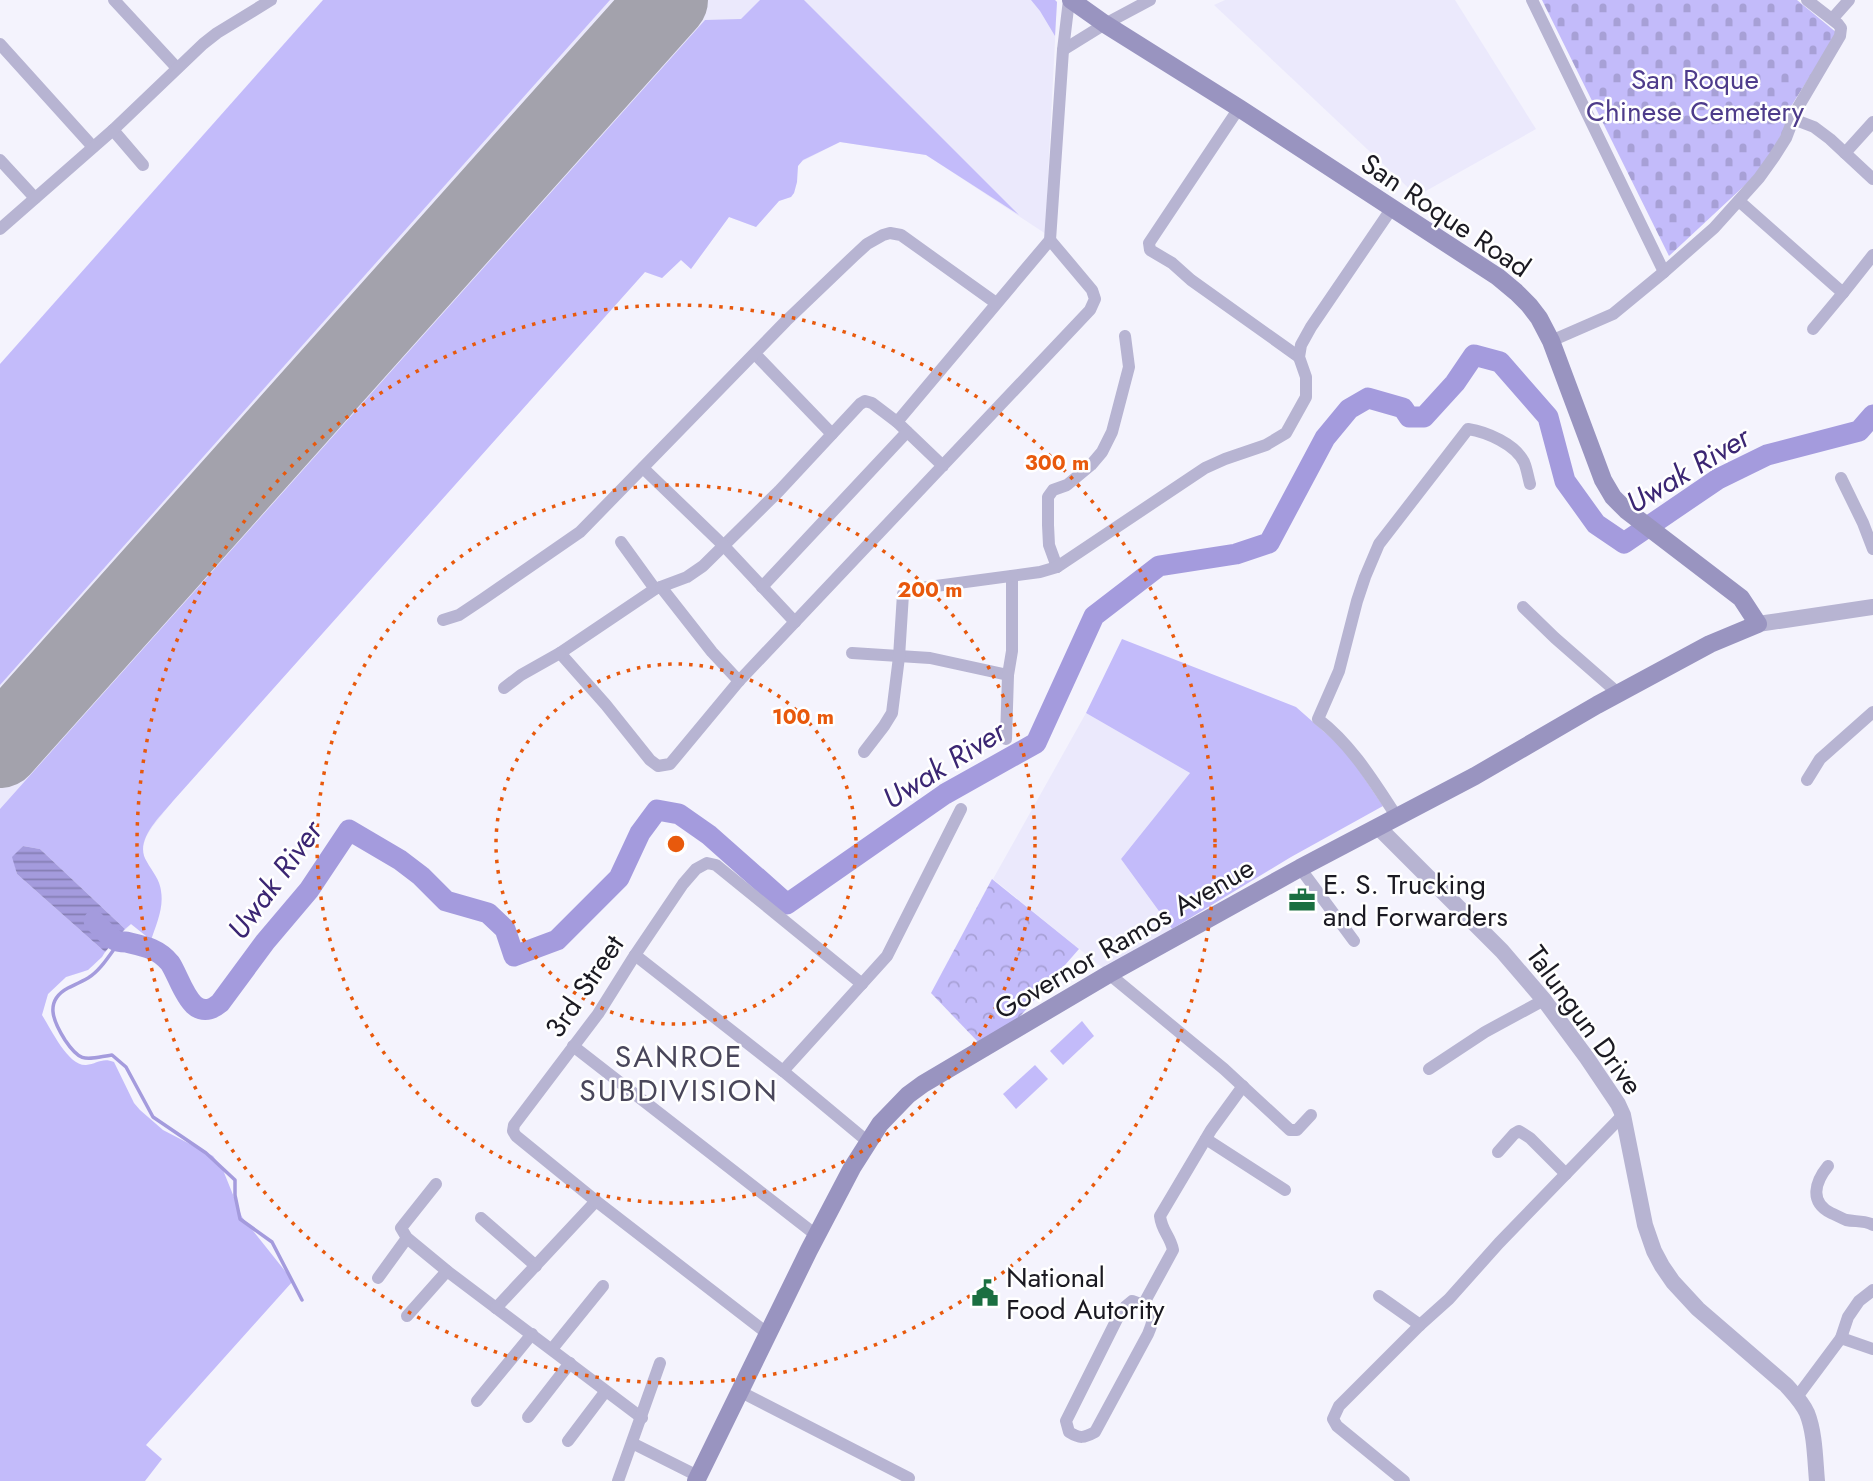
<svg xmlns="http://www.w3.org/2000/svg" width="1873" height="1481" viewBox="0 0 1873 1481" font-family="Jost,sans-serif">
  <defs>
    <pattern id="forest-crowns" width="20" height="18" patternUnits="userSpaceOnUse" patternTransform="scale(1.75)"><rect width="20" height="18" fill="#c3bbfa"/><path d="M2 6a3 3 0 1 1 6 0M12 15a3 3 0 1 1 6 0" fill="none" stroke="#a7a0d6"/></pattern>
    <pattern id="cemetery-stones" width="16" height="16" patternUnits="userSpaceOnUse" patternTransform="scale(1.75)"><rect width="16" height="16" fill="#c3bbfa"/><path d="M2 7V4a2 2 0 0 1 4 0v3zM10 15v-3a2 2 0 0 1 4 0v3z" fill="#a7a0d6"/></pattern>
    <pattern id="water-rules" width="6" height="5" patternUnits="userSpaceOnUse" patternTransform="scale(1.75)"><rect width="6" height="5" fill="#a49bdd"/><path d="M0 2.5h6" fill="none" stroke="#857eb3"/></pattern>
  </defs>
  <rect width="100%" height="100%" fill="#f4f3fd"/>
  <g fill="#ebe9fc">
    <polygon points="323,0 1055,0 1057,2 1047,196 1046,234 926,155 840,142 799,163 797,169 797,182 794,193 791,197 779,201 756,227 729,217 691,269 681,260 662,278 645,272 173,801 153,826 146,837 142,850 144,857 158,881 161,890 160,911 151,940 131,924 93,966 83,972 66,977 48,994 41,1015 0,1001 0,364"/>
    <polygon points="1225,0 1455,0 1536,129 1417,196 1214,5"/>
    <polygon points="1086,713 1190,773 1121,859 1172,929 1104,969 993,879"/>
  </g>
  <g fill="#c3bbfa">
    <polygon points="323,0 610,0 0,685 0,364"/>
    <path d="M 760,0 L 804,0 L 1019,215 L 926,155 L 840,142 L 803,160 L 798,166 L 797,182 L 794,193 L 791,197 L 779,201 L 756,227 L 729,217 L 691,269 L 681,260 L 662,278 L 645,272 L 173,801 C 160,817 133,841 147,862 C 152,871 160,880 161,891 C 164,908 156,925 151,940 L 131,924 L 125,929 L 40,849 L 23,846 L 13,857 L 17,874 L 105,952 L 102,957 L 88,970 L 66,977 L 48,994 L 42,1015 C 51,1029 68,1066 86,1065 C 97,1064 102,1057 114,1062 L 134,1103 L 140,1110 L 163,1130 L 213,1156 L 223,1170 L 242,1217 L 293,1281 L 146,1445 L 162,1459 L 145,1481 L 0,1481 L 0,809 L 705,20 L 741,19 Z"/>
    <polygon points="1031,0 1055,0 1057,2 1055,36 1040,11"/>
    <polygon points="1122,639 1296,707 1346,751 1383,806 1291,857 1172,929 1121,859 1190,773 1086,713"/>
    <polygon points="1082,1021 1094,1036 1063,1065 1050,1051"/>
    <polygon points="1035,1065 1048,1079 1016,1109 1003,1094"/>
  </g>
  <polygon fill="url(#forest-crowns)" points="992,879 1079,949 1016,1021 978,1042 931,993"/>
  <polygon fill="url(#cemetery-stones)" points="1542,0 1797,0 1837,33 1790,108 1785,129 1758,173 1669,256"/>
  <polygon fill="url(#water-rules)" points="23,846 40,849 125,929 105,952 17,874 12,857"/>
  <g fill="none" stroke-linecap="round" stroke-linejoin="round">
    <path stroke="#a49bdd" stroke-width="3.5" d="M 120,941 C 110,954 101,970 88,978 C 81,982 74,985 68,988 C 44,1001 53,1021 65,1040 C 81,1064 86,1059 112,1055 L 126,1067 L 153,1117 L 206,1153 L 235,1180 L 235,1195 L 240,1219 L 272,1242 L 302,1300"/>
    <path stroke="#a49bdd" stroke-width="21" d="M 94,921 C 100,927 108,936 115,940 C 118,942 122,942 126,942 C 143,946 158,948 170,963 C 181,979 191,1027 220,1003 L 265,942 L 309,890 L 349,830 L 400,860 L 421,876 L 446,901 L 488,913 L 505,929 L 514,956 L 557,940 L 619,878 L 640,833 L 657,810 L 679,814 L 709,835 L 787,904 L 945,794 L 1036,743 L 1094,616 L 1159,566 L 1236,554 L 1269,543 L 1325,438 L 1349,409 L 1368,398 L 1403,408 L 1409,417 L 1424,417 L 1455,383 L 1474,355 L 1500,362 L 1548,417 L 1565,481 L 1596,524 L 1624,543 L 1718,479 L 1767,455 L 1859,431 L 1873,415"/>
    <polyline stroke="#a3a2ac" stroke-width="80" points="0,748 668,0"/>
    <g stroke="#b7b4d2" stroke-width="12">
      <polyline points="114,0 177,68"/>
      <polyline points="1532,0 1664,272"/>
      <polyline points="1833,18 1849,0"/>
      <polyline points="0,44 93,147"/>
      <polyline points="1063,50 1105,24 1150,0"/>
      <polyline points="1239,108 1149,243 1150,250 1172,263 1191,280 1299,357"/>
      <polyline points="1793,119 1814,127 1830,139 1873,179"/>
      <polyline points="113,130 143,165"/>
      <polyline points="1845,153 1873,122"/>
      <polyline points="0,160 35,198"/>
      <polyline points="1739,201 1843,293 1873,255"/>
      <polyline points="0,229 113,130 203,44 217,33 271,0"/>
      <polyline points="1813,329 1843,293"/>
      <polyline points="1551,341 1613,314 1664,272 1714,228 1759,178 1774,157 1786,138 1797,109 1840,36 1841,28 1838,24 1807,0"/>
      <polyline points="755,354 832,434"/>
      <polyline points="897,422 1050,240 1063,50 1069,0"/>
      <polyline points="943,466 897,422 872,403 865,401 860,404 779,491 703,566 687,577 655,589 560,653 606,705 650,760 658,766 670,764 739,681 1090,310 1095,299 1092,290 1050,240"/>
      <polyline points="643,468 724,546 795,622"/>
      <polyline points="1841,478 1863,523 1873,549"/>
      <polyline points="621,542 655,589"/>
      <polyline points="1057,567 1049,545 1048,525 1048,497 1053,490 1067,485 1091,465 1102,452 1112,432 1129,367 1125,336"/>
      <polyline points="661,587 712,652 739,681"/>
      <polyline points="762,587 907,432"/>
      <polyline points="1523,607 1555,638 1619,694"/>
      <polyline points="443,620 459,615 483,599 580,532 786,321 854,256 867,244 883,235 890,233 901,235 996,303"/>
      <polyline points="852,653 930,658 1008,675"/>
      <polyline points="504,688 521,675 560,653"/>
      <polyline points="1006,739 1008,675 1012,651 1012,576"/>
      <polyline points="864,752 884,726 892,713 899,657 903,594 906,590 1040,572 1057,567 1205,468 1225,459 1266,445 1286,433 1306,397 1306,377 1299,357 1301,345 1311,327 1392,208"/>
      <polyline points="1807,780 1820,759 1873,712"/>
      <path d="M 1397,817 C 1374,782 1352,745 1318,719 L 1339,671 L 1357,601 L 1365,577 L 1379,544 L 1468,429 C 1487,432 1515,444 1524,462 C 1527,469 1528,477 1530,484"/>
      <polyline points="1300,868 1354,941"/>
      <polyline points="635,955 783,1071 867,1141"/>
      <polyline points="1109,974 1224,1069 1290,1130 1297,1130 1311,1115"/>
      <polyline points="573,1046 816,1235"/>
      <polyline points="1429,1069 1485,1032 1544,1000"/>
      <polyline points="783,1071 887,956 961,809"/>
      <polyline points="1206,1139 1285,1190"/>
      <polyline points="1498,1152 1514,1134 1519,1131 1530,1138 1566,1174"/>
      <path d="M 1828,1166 C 1815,1182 1809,1202 1831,1213 C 1836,1215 1841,1218 1846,1220 C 1856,1222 1864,1220 1873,1225"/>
      <polyline points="436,1184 401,1228 407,1238 447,1271 642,1418"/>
      <polyline points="481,1218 536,1266"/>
      <polyline points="378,1278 407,1238"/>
      <polyline points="1379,1296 1420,1325"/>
      <path d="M 1143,1305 L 1132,1301 L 1126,1306 L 1117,1319 L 1066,1421 L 1069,1432 C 1080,1439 1084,1438 1095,1432 L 1148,1334 C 1154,1320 1155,1316 1143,1305 L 1173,1250 C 1170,1235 1162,1232 1160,1216 L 1211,1130 L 1243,1086"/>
      <polyline points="496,1308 596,1201"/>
      <polyline points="407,1316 447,1271"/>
      <polyline points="768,1334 596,1201 516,1136 513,1131 514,1125 598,1014 635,955 683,884 696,869 707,863 716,865 862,984"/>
      <polyline points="1841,1338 1873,1349"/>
      <polyline points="552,1349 603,1286"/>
      <polyline points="741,1392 909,1478"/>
      <polyline points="1797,1397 1841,1338 1848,1317 1859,1301 1873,1290"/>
      <polyline points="477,1401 532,1334"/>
      <polyline points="528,1417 570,1363"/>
      <polyline points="568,1441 605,1392"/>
      <polyline points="632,1443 698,1476"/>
      <polyline points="618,1481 660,1363"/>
      <polyline points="1404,1481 1337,1426 1333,1419 1339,1406 1420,1325 1449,1299 1499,1243 1623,1115"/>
    </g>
    <g stroke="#b7b4d2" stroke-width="16">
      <polyline points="1758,624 1873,607"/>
      <path d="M 1378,827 L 1502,951 L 1544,1000 L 1587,1058 L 1618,1104 L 1623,1115 L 1645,1225 L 1654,1251 L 1662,1266 L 1673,1282 L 1698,1309 L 1786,1385 C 1793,1393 1802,1402 1807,1413 C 1815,1433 1815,1459 1817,1481"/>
    </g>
    <polyline stroke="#9994c0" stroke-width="18" points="696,1481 809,1250 852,1168 880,1124 908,1095 923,1084 1109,974 1300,868 1475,776 1597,705 1710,644 1758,624 1741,598 1626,510 1613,497 1603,480 1551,341 1539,318 1529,305 1516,292 1498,277 1392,208 1239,108 1105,24 1071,0"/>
  </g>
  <g fill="none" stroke="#e8590c" stroke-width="3.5" stroke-dasharray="3.5 7">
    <circle cx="676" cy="844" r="180"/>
    <circle cx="676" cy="844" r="359"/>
    <circle cx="676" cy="844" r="539"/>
  </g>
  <defs>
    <symbol id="office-bare" viewBox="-9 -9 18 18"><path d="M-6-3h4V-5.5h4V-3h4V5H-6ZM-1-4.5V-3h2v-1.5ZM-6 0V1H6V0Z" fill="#1b6f41" stroke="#fff" stroke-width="2.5" paint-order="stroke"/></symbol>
    <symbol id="civic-bare" viewBox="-9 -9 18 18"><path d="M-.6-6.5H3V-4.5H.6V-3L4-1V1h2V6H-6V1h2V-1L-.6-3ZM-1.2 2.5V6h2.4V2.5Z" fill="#1b6f41" stroke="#fff" stroke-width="2.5" paint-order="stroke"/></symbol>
  </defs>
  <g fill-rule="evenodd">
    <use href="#office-bare" x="1283" y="881" width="38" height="38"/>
    <use href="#civic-bare" x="966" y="1274" width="38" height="38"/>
  </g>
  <g text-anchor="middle" stroke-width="5" stroke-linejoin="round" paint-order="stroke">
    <g font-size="28" fill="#4e3c8b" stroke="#fff">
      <text x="1695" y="89">San Roque<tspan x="1695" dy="32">Chinese Cemetery</tspan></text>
    </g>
    <g font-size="28" fill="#1b1a22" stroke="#fff">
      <text transform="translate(1446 215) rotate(34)" y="10">San Roque Road</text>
      <text transform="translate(1124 938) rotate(-30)" y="10">Governor Ramos Avenue</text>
      <text transform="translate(584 986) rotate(-56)" y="10">3rd Street</text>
      <text transform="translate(1585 1020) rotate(54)" y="10">Talungun Drive</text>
    </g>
    <g font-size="28" fill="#1b1a22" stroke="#fff" text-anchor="start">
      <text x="1323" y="894">E. S. Trucking<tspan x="1323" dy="32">and Forwarders</tspan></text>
      <text x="1006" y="1287">National<tspan x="1006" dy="32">Food Autority</tspan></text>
    </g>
    <g font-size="30" font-style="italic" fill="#3b2673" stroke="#fff">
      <text transform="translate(1688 470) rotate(-31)" y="10">Uwak River</text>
      <text transform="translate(944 765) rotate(-32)" y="10">Uwak River</text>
      <text transform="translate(275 880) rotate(-54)" y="10">Uwak River</text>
    </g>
    <g font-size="30" letter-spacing="2" fill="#49465a" stroke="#fff">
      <text x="679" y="1067">SANROE<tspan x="679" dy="34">SUBDIVISION</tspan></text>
    </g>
  </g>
  <circle cx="676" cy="844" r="10" fill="#e8590c" stroke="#fff" stroke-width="3.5"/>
  <g font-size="21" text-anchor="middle" font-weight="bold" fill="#e8590c" stroke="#fff" stroke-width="5" stroke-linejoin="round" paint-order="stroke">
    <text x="1057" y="470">300 m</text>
    <text x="930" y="597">200 m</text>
    <text x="803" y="724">100 m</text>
  </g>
</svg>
